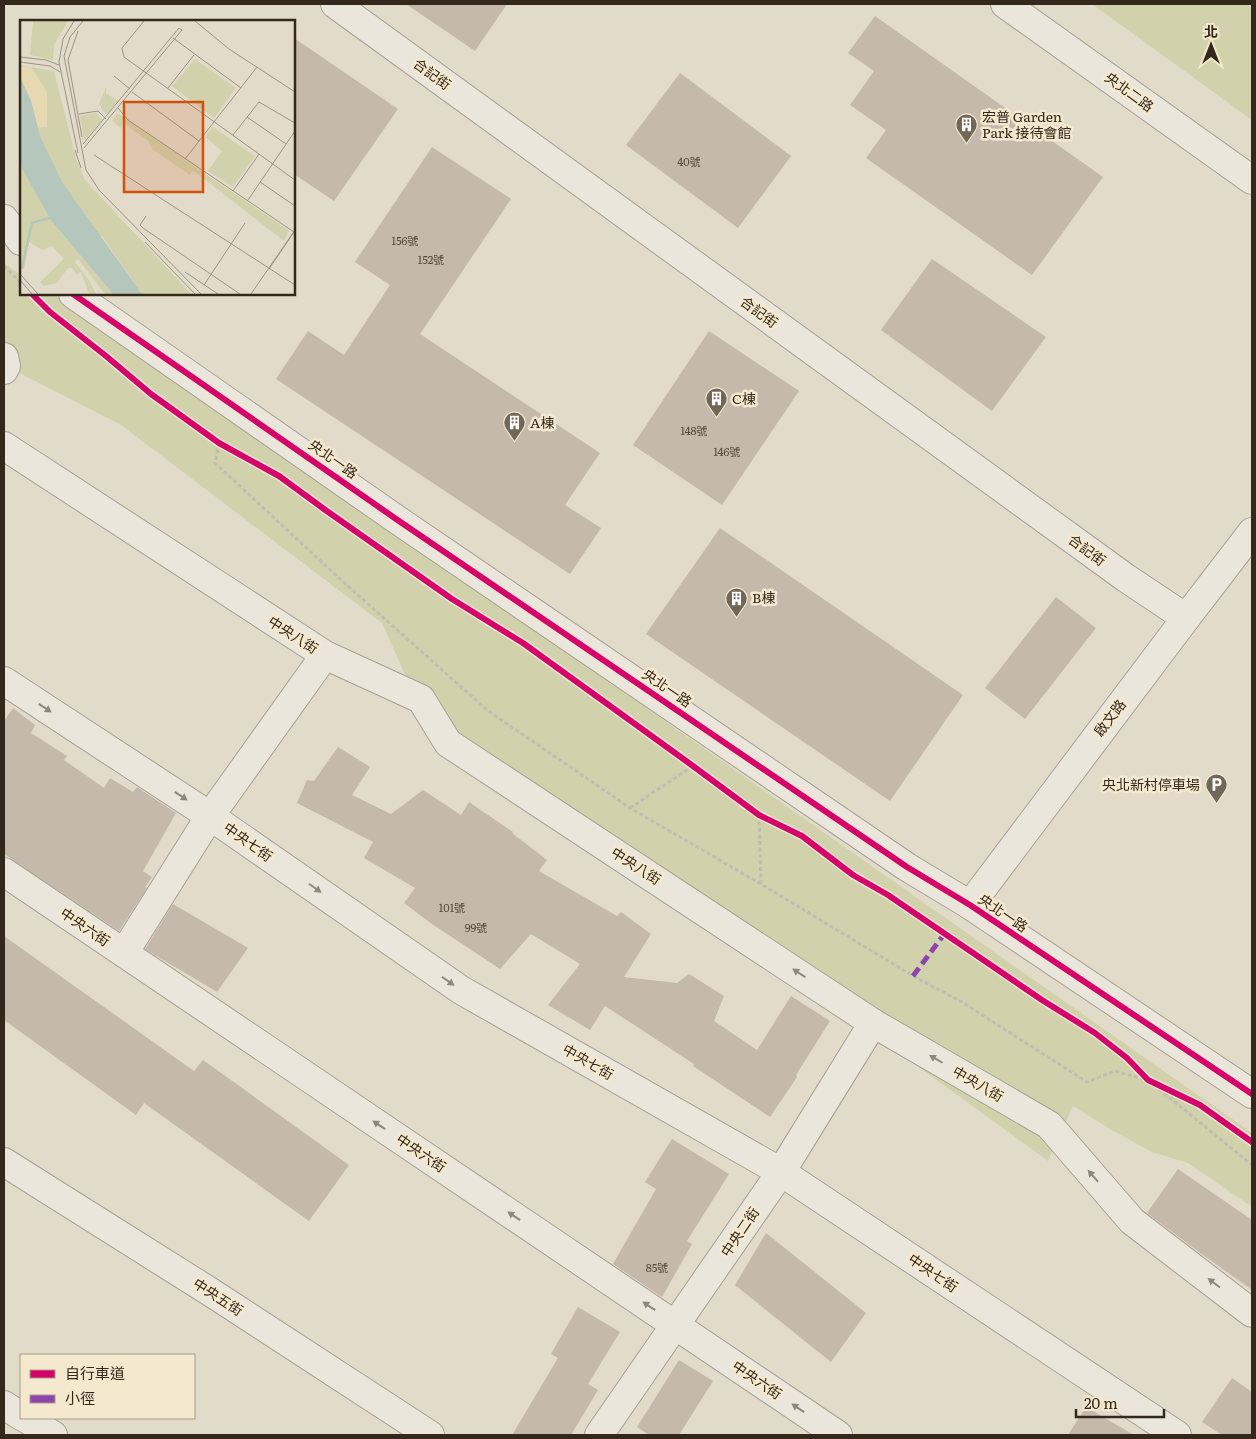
<svg xmlns="http://www.w3.org/2000/svg" width="1256" height="1439" viewBox="0 0 1256 1439" font-family="Literata,'Noto Sans TC',serif">
  <rect width="100%" height="100%" fill="#e2dbca"/>
  <g fill="#d1d2ac">
    <polygon points="1092,4 1252,4 1252,120"/>
    <polygon points="4,263 21,275 21,294 52,294 78,309 1252,1133 1252,1207 1188,1163 1152,1152 1110,1129 1073,1106 1048,1161 834,1005 441,755 382,623 121,425 6,366 4,363"/>
  </g>
  <g fill="#c5b9ab">
    <polygon points="406,4 507,4 475,51"/>
    <polygon points="875,16 1103,177 1032,275 866,158 886,130 850,105 874,71 848,53"/>
    <polygon points="294,38 398,109 334,201 294,174"/>
    <polygon points="680,73 791,156 738,228 626,145"/>
    <polygon points="432,147 511,199 420,334 600,453 565,505 601,528 570,574 276,379 308,331 344,355 390,285 355,262"/>
    <polygon points="932,259 1046,337 992,411 881,330"/>
    <polygon points="709,331 799,391 722,505 633,445"/>
    <polygon points="720,528 963,695 890,801 646,634"/>
    <polygon points="1056,597 1096,628 1025,719 985,688"/>
    <polygon points="13,708 35,725 31,733 67,756 64,760 104,788 110,778 133,792 137,787 176,813 143,871 152,877 145,887 147,888 119,931 4,854 4,721"/>
    <polygon points="338,747 370,767 352,795 391,814 423,790 461,815 469,802 513,832 512,833 547,860 539,871 617,916 621,912 651,934 624,977 677,983 689,974 724,996 714,1021 757,1050 791,996 830,1021 796,1075 797,1077 770,1117 693,1066 694,1064 605,1006 590,1030 548,1005 580,964 531,934 500,969 432,924 404,903 415,888 364,858 373,842 297,803 307,780 314,781"/>
    <polygon points="173,904 248,948 217,992 145,949"/>
    <polygon points="4,936 194,1071 203,1060 349,1165 309,1221 144,1103 136,1115 4,1020"/>
    <polygon points="672,1139 729,1174 687,1241 692,1244 662,1297 613,1264 656,1189 645,1182"/>
    <polygon points="1178,1169 1252,1220 1252,1290 1199,1252 1147,1213"/>
    <polygon points="766,1233 866,1313 831,1362 735,1285"/>
    <polygon points="578,1307 620,1332 588,1384 598,1390 571,1435 512,1435 558,1358 551,1354"/>
    <polygon points="679,1360 713,1381 679,1435 649,1435 637,1427"/>
    <polygon points="1232,1378 1252,1392 1252,1435 1222,1435 1202,1422"/>
    <polygon points="1086,1407 1134,1435 1068,1435"/>
  </g>
  <g fill="none" stroke-linecap="round" stroke-linejoin="round">
    <defs>
      <g id="minor">
        <polyline points="335,4 1126,578 1186,618"/>
        <polyline points="1005,4 1252,180"/>
        <polyline points="4,219 21,241"/>
        <polyline points="73,294 399,521 907,867 970,905 1252,1094"/>
        <polyline points="4,357 6,366 4,370"/>
        <polyline points="4,446 325,655 421,699 448,743 873,1023 1049,1125 1132,1221 1252,1313"/>
        <polyline points="4,681 210,816 461,990 781,1172 1177,1435"/>
        <polyline points="4,872 838,1435"/>
        <polyline points="970,905 1186,618 1252,532"/>
        <polyline points="124,953 210,816 325,655"/>
        <polyline points="4,1162 212,1293 430,1435"/>
        <polyline points="4,1405 21,1416"/>
        <polyline points="25,1418 53,1435"/>
        <polyline points="599,1435 781,1172 873,1023"/>
      </g>
    </defs>
    <use href="#minor" stroke="#a7a094" stroke-width="30"/>
    <g stroke="#c3bcb2" stroke-width="3" stroke-dasharray="4 2.5" stroke-linecap="butt">
      <polyline points="4,266 21,283"/>
      <polyline points="32,294 49,311"/>
      <polyline points="97,349 151,394 219,443 279,476 324,509 452,599 523,643 693,766 759,815 802,836 853,875 888,895 1042,1000 1095,1033 1127,1058 1148,1080 1200,1105 1252,1142"/>
      <polyline points="219,443 215,463 339,578 487,710 630,808 761,884 913,976 962,1002 1087,1082 1115,1071 1147,1080"/>
      <polyline points="630,808 693,766"/>
      <polyline points="759,815 761,884"/>
      <polyline points="1154,1085 1252,1165"/>
    </g>
    <use href="#minor" stroke="#eae6db" stroke-width="28"/>
    <polyline stroke="#8e44ad" stroke-width="5" stroke-dasharray="10 5" stroke-linecap="butt" points="913,976 945,933"/>
    <defs>
      <g id="cycleway">
        <polyline points="32,294 50,312 106,356 151,394 219,443 279,476 324,509 452,599 523,643 693,766 759,815 802,836 853,875 888,895 1042,1000 1095,1033 1127,1058 1148,1080 1200,1105 1252,1142"/>
        <polyline points="73,294 399,521 907,867 970,905 1252,1094"/>
      </g>
    </defs>
    <use href="#cycleway" stroke="#f4e9ce" stroke-width="9"/>
    <use href="#cycleway" stroke="#d6006c" stroke-width="6"/>
  </g>
  <defs><path id="oneway-solid" d="M-6-.8H1V-3.2L6.5 0L1 3.2V.8H-6Z" transform="scale(1.25)"/></defs>
  <g fill="#8f877c">
    <use href="#oneway-solid" transform="translate(45 708) rotate(33)"/>
    <use href="#oneway-solid" transform="translate(181 796) rotate(33)"/>
    <use href="#oneway-solid" transform="translate(315 888) rotate(35)"/>
    <use href="#oneway-solid" transform="translate(799 973) rotate(-147)"/>
    <use href="#oneway-solid" transform="translate(448 981) rotate(35)"/>
    <use href="#oneway-solid" transform="translate(936 1059) rotate(-150)"/>
    <use href="#oneway-solid" transform="translate(379 1125) rotate(-146)"/>
    <use href="#oneway-solid" transform="translate(1093 1176) rotate(-131)"/>
    <use href="#oneway-solid" transform="translate(514 1216) rotate(-146)"/>
    <use href="#oneway-solid" transform="translate(1214 1283) rotate(-143)"/>
    <use href="#oneway-solid" transform="translate(649 1306) rotate(-146)"/>
    <use href="#oneway-solid" transform="translate(798 1408) rotate(-146)"/>
  </g>
  <defs>
    <symbol id="building-pin" viewBox="-11 -11 22 30"><path d="M0 17L-7.5 6A9.5 9.5 0 1 1 7.5 6Z" fill="#716759" stroke="#f4e9ce"/><path d="M-4-6H4V6H1V3H-1V6H-4ZM-2.5-4.3h1.7v1.8h-1.7ZM.8-4.3h1.7v1.8H.8ZM-2.5-1h1.7V.8h-1.7ZM.8-1h1.7V.8H.8Z" fill="#fff"/></symbol>
    <symbol id="parking-pin" viewBox="-11 -11 22 30"><path d="M0 17L-7.5 6A9.5 9.5 0 1 1 7.5 6Z" fill="#716759" stroke="#f4e9ce"/><path d="M-3.5-5.5H1a3.5 3.5 0 0 1 0 7H-1V5.5H-3.5ZM-1-3.4V-.6H.8a1.4 1.4 0 0 0 0-2.8Z" fill="#fff"/></symbol>
  </defs>
  <g fill-rule="evenodd">
    <use href="#building-pin" x="954" y="112" width="25" height="34"/>
    <use href="#building-pin" x="704" y="386" width="25" height="34"/>
    <use href="#building-pin" x="502" y="410" width="25" height="34"/>
    <use href="#building-pin" x="724" y="586" width="25" height="34"/>
    <use href="#parking-pin" x="1204" y="772" width="25" height="34"/>
  </g>
  <g text-anchor="middle" stroke-width="5" stroke-linejoin="round" paint-order="stroke">
    <g font-size="11" fill="#584c40">
      <text x="689" y="166">40號</text>
      <text x="405" y="245">156號</text>
      <text x="431" y="264">152號</text>
      <text x="694" y="435">148號</text>
      <text x="727" y="456">146號</text>
      <text x="452" y="912">101號</text>
      <text x="476" y="932">99號</text>
      <text x="657" y="1272">85號</text>
    </g>
    <g font-size="14" fill="#34281c" stroke="#f4e9ce">
      <text transform="translate(432 74) rotate(36)" y="5">合記街</text>
      <text transform="translate(1129 92) rotate(36)" y="5">央北二路</text>
      <text transform="translate(759 312) rotate(36)" y="5">合記街</text>
      <text transform="translate(333 459) rotate(35)" y="5">央北一路</text>
      <text transform="translate(1087 550) rotate(36)" y="5">合記街</text>
      <text transform="translate(293 635) rotate(33)" y="5">中央八街</text>
      <text transform="translate(667 688) rotate(34)" y="5">央北一路</text>
      <text transform="translate(1110 718) rotate(-53)" y="5">啟文路</text>
      <text transform="translate(248 842) rotate(35)" y="5">中央七街</text>
      <text transform="translate(636 866) rotate(33)" y="5">中央八街</text>
      <text transform="translate(1003 913) rotate(34)" y="5">央北一路</text>
      <text transform="translate(85 927) rotate(34)" y="5">中央六街</text>
      <text transform="translate(588 1062) rotate(30)" y="5">中央七街</text>
      <text transform="translate(978 1084) rotate(30)" y="5">中央八街</text>
      <text transform="translate(421 1153) rotate(34)" y="5">中央六街</text>
      <text transform="translate(740 1232) rotate(-56)" y="5">中央二街</text>
      <text transform="translate(933 1273) rotate(34)" y="5">中央七街</text>
      <text transform="translate(218 1297) rotate(33)" y="5">中央五街</text>
      <text transform="translate(757 1380) rotate(34)" y="5">中央六街</text>
    </g>
    <g font-size="14" fill="#34281c" stroke="#f4e9ce" text-anchor="start">
      <text x="982" y="122">宏普 Garden<tspan x="982" dy="16">Park 接待會館</tspan></text>
      <text x="732" y="404">C棟</text>
      <text x="530" y="428">A棟</text>
      <text x="752" y="603">B棟</text>
      <text x="1200" y="790" text-anchor="end">央北新村停車場</text>
    </g>
  </g>
  <g transform="translate(20 20)">
    <rect width="275" height="275" fill="#e2dbca"/>
    <path d="M 13,1 L 48,1 L 34,25 L 33,40 L 10,35 ZM 175,39 L 216,68 L 194,98 L 152,66 ZM 0,45 L 34,51 L 56,138 L 65,160 L 171,274 L 122,274 L 82,216 L 61,236 L 93,274 L 85,274 L 58,239 L 55,242 L 69,260 L 76,274 L 69,274 L 61,252 L 57,255 L 52,248 L 48,248 L 37,263 L 24,266 L 20,262 L 44,239 L 32,226 L 22,230 L 9,222 L 4,249 L 1,249 ZM 86,67 L 86,73 L 98,81 L 86,95 L 79,84 ZM 76,93 L 82,100 L 64,121 L 60,96 ZM 97,93 L 269,211 L 264,221 L 179,155 L 172,151 L 170,155 L 132,129 L 128,121 L 102,102 L 102,109 L 92,101 ZM 193,107 L 235,136 L 213,167 L 188,151 L 202,131 L 185,117 Z" fill="#d1d2ac"/>
    <path d="M 0,46 L 11,47 L 27,72 L 27,107 L 18,108 L 11,81 L 0,57 Z" fill="#e6d8b1"/>
    <path d="M 0,57 L 11,81 L 20,116 L 42,162 L 122,274 L 93,274 L 31,200 L 14,170 L 0,144 Z" fill="#b5c7bc"/>
    <path fill="none" stroke="#b5c7bc" stroke-width="2.5" d="M 2,248 L 12,203 L 32,197"/>
    <path fill="none" stroke="#9c9384" stroke-width="1" d="M 54,1 L 43,19 L 39,42 L 58,133M 63,1 L 50,17 L 44,36 L 66,150 L 79,170 L 181,274M 124,1 L 102,28 L 104,37 L 275,160M 175,1 L 209,29 L 275,72M 58,11 L 48,40 L 62,117M 153,18 L 221,68M 0,37 L 26,40 L 39,45M 0,42 L 30,46 L 40,52M 94,56 L 110,69M 148,68 L 174,35M 112,72 L 179,121M 98,88 L 108,100 L 274,212M 59,94 L 78,91 L 86,99M 227,97 L 266,124M 213,115 L 239,82 L 275,103M 63,124 L 159,8 L 162,10 L 64,128M 55,130 L 61,148M 74,135 L 275,265M 165,139 L 237,47M 240,162 L 275,186M 213,171 L 239,134M 228,180 L 275,111M 126,196 L 120,205 L 123,208 L 220,274M 125,222 L 175,274M 249,249 L 274,212M 165,252 L 198,274M 0,254 L 18,274M 0,260 L 12,274M 184,265 L 225,203M 231,274 L 275,210"/>
    <path fill="#cd520e" fill-opacity="0.15" stroke="#cd520e" stroke-width="2.5" d="M 104,82 L 183,82 L 183,172 L 104,172 Z"/>
    <rect width="275" height="275" fill="none" stroke="#34281c" stroke-width="2.5"/>
  </g>
  <rect width="1256" height="1439" fill="none" stroke="#34281c" stroke-width="10"/>
  <rect x="20" y="1354" width="175" height="65" fill="#f4e9ce" stroke="#a79c87"/>
  <rect x="30" y="1370" width="25" height="8" fill="#d6006c" stroke="#a79c87"/>
  <text x="65" y="1379" font-size="15" fill="#34281c">自行車道</text>
  <rect x="30" y="1395" width="25" height="8" fill="#8e44ad" stroke="#a79c87"/>
  <text x="65" y="1404" font-size="15" fill="#34281c">小徑</text>
  <g transform="translate(1211 45)" stroke="#f4e9ce" stroke-width="4" paint-order="stroke">
  <path d="M0-4L9 19L0 12L-9 19Z" fill="#34281c"/>
  <text y="-8" font-size="14" font-weight="bold" text-anchor="middle" fill="#34281c">北</text>
  </g>
  <path d="M1076 1409v8h88v-8" fill="none" stroke="#34281c" stroke-width="2.5"/>
  <text x="1084" y="1409" font-size="15" fill="#34281c" stroke="#f4e9ce" stroke-width="4" paint-order="stroke">20 m</text>
</svg>
